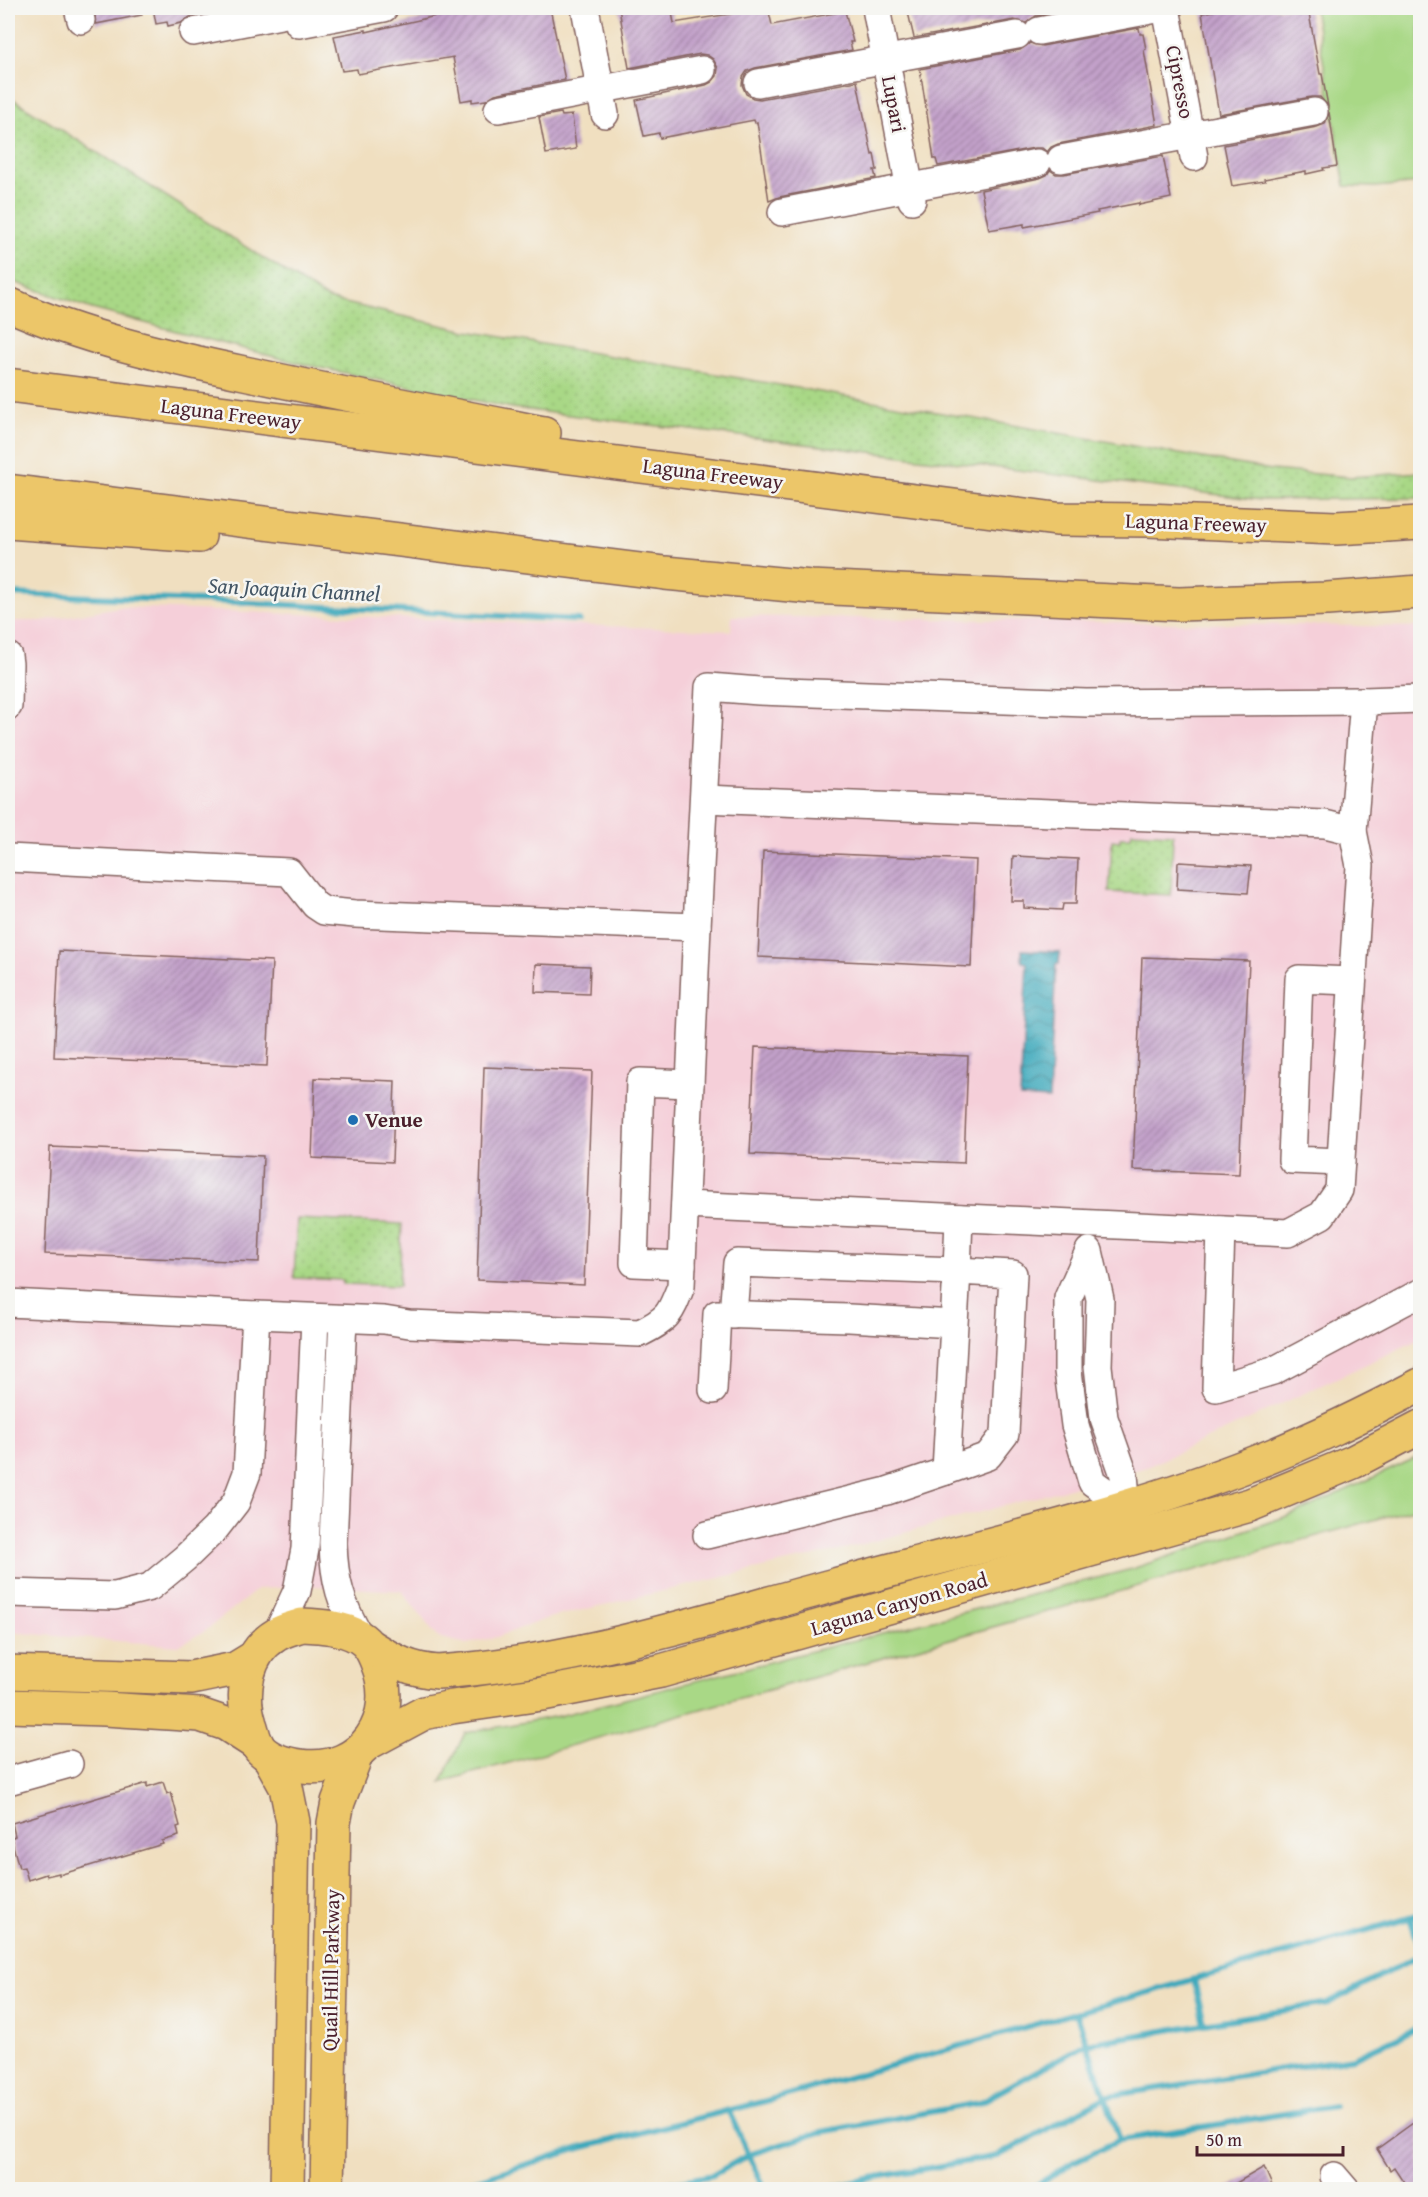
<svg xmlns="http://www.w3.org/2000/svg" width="1428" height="2197" viewBox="0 0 1428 2197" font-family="'Gentium Book Plus',serif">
  <defs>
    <pattern id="grass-dots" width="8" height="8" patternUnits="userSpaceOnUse" patternTransform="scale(1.5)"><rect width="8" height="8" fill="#a9d886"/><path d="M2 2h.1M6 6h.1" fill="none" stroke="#93b974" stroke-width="1.8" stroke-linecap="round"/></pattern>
    <pattern id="water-waves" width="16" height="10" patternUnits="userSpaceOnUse" patternTransform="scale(1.5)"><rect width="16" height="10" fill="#3ca9bc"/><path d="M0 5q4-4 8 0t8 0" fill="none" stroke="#348999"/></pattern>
    <pattern id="building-hatch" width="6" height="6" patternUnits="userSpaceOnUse" patternTransform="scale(1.5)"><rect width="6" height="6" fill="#c3a1ca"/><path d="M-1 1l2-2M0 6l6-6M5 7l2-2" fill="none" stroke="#a083a4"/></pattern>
  </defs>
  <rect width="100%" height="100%" fill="#f6f6f2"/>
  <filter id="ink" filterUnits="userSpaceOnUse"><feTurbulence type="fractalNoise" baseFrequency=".0167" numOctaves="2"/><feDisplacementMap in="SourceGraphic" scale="12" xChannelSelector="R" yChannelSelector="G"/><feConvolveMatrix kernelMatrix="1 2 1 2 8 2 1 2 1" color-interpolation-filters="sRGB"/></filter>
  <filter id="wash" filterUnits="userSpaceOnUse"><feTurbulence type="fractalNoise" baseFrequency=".008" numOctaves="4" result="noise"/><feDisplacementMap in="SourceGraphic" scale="24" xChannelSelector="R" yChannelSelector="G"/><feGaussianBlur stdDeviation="1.35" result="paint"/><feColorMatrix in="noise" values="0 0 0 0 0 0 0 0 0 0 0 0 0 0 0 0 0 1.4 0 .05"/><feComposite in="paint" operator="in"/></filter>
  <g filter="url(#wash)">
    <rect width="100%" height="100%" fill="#f0dfc0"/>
    <polygon fill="#f5cfd9" points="119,607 731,631 732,616 1420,627 1420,1339 1147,1467 852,1547 548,1618 497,1637 466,1644 437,1637 402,1591 315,1586 258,1589 206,1630 178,1646 8,1632 8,621 41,621"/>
    <g fill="url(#grass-dots)" stroke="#7a7c58" stroke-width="1.5">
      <polygon points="8,96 328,299 467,331 1272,470 1351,477 1420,472 1420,498 1261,500 512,408 302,364 92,309 8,280"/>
      <polygon points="1132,832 1173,834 1171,895 1109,892 1112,840 1120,841 1120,837 1131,837"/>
      <polygon points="297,1219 402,1224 399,1286 343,1284 343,1280 294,1278"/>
    </g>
    <g fill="#a9d886" stroke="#7a7c58" stroke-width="1.5">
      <polygon points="1314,8 1420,8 1420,183 1375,187 1345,186"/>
      <polygon points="1420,1456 1420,1507 441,1782 465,1733 559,1716 1132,1569 1296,1513"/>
    </g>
    <polygon fill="url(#water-waves)" stroke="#436474" stroke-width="1.5" points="1022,950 1060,952 1059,964 1056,964 1049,1099 1020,1097 1027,963 1022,962"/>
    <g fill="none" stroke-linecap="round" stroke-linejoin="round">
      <g stroke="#3ca9bc" stroke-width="6">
        <polyline points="8,594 234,602 579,620"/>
        <polyline points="1410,1918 1420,1948"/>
        <polyline points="1194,1980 1204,2023"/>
        <polyline points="1076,2012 1120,2140"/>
        <polyline points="728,2110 765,2190"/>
        <polyline points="444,2190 580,2148 766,2101 1420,1915"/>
        <polyline points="634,2190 713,2175 748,2155 821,2132 979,2103 1086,2044 1328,2003 1420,1955"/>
        <polyline points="823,2190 871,2178 998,2156 1108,2096 1353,2058 1420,2027"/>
        <polyline points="1029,2190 1075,2161 1120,2140 1334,2106"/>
      </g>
    </g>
    <g id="blocks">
      <g fill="url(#building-hatch)">
        <polygon points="94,8 141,8 142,15 96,24"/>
        <polygon points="153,8 218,8 219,11 190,17 181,23 168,26 167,22 156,24"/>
        <polygon points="444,8 550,8 565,80 495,94 486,100 472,102 472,99 461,101 453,57 358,74 357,69 342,71 334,36 366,30 366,32 445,14"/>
        <polygon points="619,8 671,8 674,23 736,13 735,8 768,8 772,25 845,11 853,42 850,42 852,50 755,68 747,71 743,77 742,85 746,94 753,98 760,99 857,81 872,155 874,154 877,170 874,170 876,178 779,197 769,201 757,122 755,123 754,120 660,138 659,133 644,136 636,100 706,85 712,82 717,76 718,68 713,59 707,55 700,54 629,68"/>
        <polygon points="907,8 1079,8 1036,16 1026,23 1014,20 914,38"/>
        <polygon points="1212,8 1308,8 1320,74 1322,74 1328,106 1320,97 1311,97 1219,114 1202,13 1213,11"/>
        <polygon points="1139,28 1140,34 1143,34 1146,49 1144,50 1157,125 1058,144 1051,147 1047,152 1042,148 1034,148 938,166 936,159 934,159 920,69 1020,50 1030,43 1042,46"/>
        <polygon points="1329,112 1337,166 1323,168 1324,170 1306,174 1306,171 1264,179 1265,181 1232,186 1224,145 1317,127 1325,124"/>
        <polygon points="561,113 562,116 572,115 576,149 546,154 539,117"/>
        <polygon points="1163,156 1171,198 1139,205 1139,203 1097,211 1098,213 1024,227 1024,224 989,230 981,190 1040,178 1047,175 1050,170 1056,174 1064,174"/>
        <polygon points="763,851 976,860 971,967 758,957"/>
        <polygon points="1013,856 1078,859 1076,904 1063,904 1062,910 1024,908 1024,901 1011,901"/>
        <polygon points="1178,862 1251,866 1248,893 1177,889"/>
        <polygon points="59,951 272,961 267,1066 54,1057"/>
        <polygon points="1142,957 1249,961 1239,1174 1133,1170"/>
        <polygon points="536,964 590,966 589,994 535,992"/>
        <polygon points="755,1047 968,1056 964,1163 750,1154"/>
        <polygon points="484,1067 592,1071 584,1285 477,1280"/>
        <polygon points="315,1078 395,1081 392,1162 312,1158"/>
        <polygon points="50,1147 263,1156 259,1262 45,1254"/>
        <polygon points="163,1782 167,1794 171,1792 180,1826 177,1827 179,1836 162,1841 163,1844 59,1875 59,1873 47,1876 46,1874 28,1880 24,1867 19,1868 11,1838 15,1836 12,1823 147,1783 147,1787"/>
        <polygon points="1420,2118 1420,2190 1409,2190 1394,2167 1390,2170 1377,2149"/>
        <polygon points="1264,2167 1274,2190 1224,2190"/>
      </g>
    </g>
  </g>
  <g filter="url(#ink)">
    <use href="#blocks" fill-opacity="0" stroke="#84625f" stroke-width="1.5"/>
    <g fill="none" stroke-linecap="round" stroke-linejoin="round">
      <defs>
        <g id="minor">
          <polyline points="78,8 81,20"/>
          <polyline points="585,8 605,114"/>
          <polyline points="876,8 912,200"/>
          <polyline points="1166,8 1194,157"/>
          <polyline points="299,24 384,8"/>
          <polyline points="1039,31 1162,8"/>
          <polyline points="193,32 296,12"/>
          <polyline points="758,83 1017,35"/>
          <polyline points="498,109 702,70"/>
          <polyline points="1061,159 1314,112"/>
          <polyline points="782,212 1037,163"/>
          <polyline points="8,656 9,664 8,706"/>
          <polyline points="1353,831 1364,701 1420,699"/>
          <path d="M 8,858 L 289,872 L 315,905 L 324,911 L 355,914 L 697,927 L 681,1286 C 670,1315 668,1319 640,1333 L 409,1324 L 384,1320 L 256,1315"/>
          <polyline points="697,927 709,687 759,691 1086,703 1364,701"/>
          <polyline points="1341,1162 1292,1160 1299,979 1352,981"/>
          <polyline points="685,1205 1288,1233 1322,1215 1339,1190 1360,866 1353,831 1325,824 704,799"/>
          <polyline points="1221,1230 1216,1388 1273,1371 1420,1293"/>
          <polygon points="1089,1251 1100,1299 1098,1366 1104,1418 1124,1475 1127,1507 1092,1482 1075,1425 1068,1371 1068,1298"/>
          <polyline points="682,1265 634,1263 640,1082 690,1084"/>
          <polyline points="8,1303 256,1315 247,1473 236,1502 215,1529 185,1558 150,1587 115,1596 8,1593"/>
          <polyline points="733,1315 737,1263 957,1271 959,1218"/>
          <path d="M 343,1319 L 333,1543 C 334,1581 341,1604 360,1637"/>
          <polyline points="713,1390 717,1314 849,1318 954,1324 946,1471 988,1456 1005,1434 1013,1274 957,1271 954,1324"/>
          <polyline points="707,1535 887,1491 946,1471"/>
          <polyline points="277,1634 297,1591 305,1549 315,1318"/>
          <polyline points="8,1781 69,1764"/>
          <polyline points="1334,2176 1346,2190"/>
        </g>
        <g id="major">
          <path d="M 302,1625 C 322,1626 341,1627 359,1637 C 369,1643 373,1652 377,1662 C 400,1718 363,1774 301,1766 C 286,1764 270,1760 260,1749 C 254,1742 253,1732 250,1724 C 240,1693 246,1653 276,1635 C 284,1630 294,1628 302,1625 Z"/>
          <path d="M 371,1647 C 394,1661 410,1670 438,1672 C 572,1663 702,1621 831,1586 C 966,1549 1106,1519 1238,1469 C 1301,1446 1361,1416 1420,1385"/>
          <polyline points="8,1672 191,1678 235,1669 253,1658"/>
          <polyline points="8,1706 105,1709 200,1715 226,1724 257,1744"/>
          <polyline points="368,1743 424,1713 452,1707 542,1694 661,1671 1250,1505 1353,1462 1420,1427"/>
          <polyline points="270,1758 286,1787 293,1822 287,2190"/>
          <polyline points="327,2190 334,1823 338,1802 356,1755"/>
        </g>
        <g id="highway">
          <path d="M 8,304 C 83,338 168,357 249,374 C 347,395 446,414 544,433"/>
          <polyline points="8,385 1056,519 1147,520 1336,528 1420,523"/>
          <polyline points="8,491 665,573 811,587 1179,604 1327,599 1420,592"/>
          <polyline points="8,522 199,536"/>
        </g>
      </defs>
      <use href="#minor" stroke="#84625f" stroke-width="30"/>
      <use href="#major" stroke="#84625f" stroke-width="36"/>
      <use href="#highway" stroke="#84625f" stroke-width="36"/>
      <use href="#minor" stroke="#fff" stroke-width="27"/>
      <use href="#major" stroke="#ecc669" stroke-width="33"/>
      <use href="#highway" stroke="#ecc669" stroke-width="33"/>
    </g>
  </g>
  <circle fill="#1f6fb2" stroke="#f6f6f2" stroke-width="2" cx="353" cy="1120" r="6"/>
  <g text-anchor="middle" stroke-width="5" stroke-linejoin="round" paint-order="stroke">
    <g font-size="21" fill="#4a1f2b" stroke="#f6f6f2">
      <text transform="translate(1180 82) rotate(79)" y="7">Cipresso</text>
      <text transform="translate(894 104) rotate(79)" y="7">Lupari</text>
      <text transform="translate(231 414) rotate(7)" y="7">Laguna Freeway</text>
      <text transform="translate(713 474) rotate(7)" y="7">Laguna Freeway</text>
      <text transform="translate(1196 523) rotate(2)" y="7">Laguna Freeway</text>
      <text transform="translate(899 1604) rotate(-16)" y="7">Laguna Canyon Road</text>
      <text transform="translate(331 1970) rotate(-89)" y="7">Quail Hill Parkway</text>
    </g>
    <g font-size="21" font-weight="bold" fill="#4a1f2b" stroke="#f6f6f2" text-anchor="start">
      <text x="365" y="1127">Venue</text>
    </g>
    <g font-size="22" font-style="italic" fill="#445665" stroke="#f6f6f2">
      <text transform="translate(294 589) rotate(3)" y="8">San Joaquin Channel</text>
    </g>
  </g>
  <rect width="1428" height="2197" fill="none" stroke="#f6f6f2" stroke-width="30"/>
  <path d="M1197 2146v9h146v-9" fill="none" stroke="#4a1f2b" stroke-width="3"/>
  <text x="1206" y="2146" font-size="18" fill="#4a1f2b" stroke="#f6f6f2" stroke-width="4.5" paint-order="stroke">50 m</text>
</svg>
